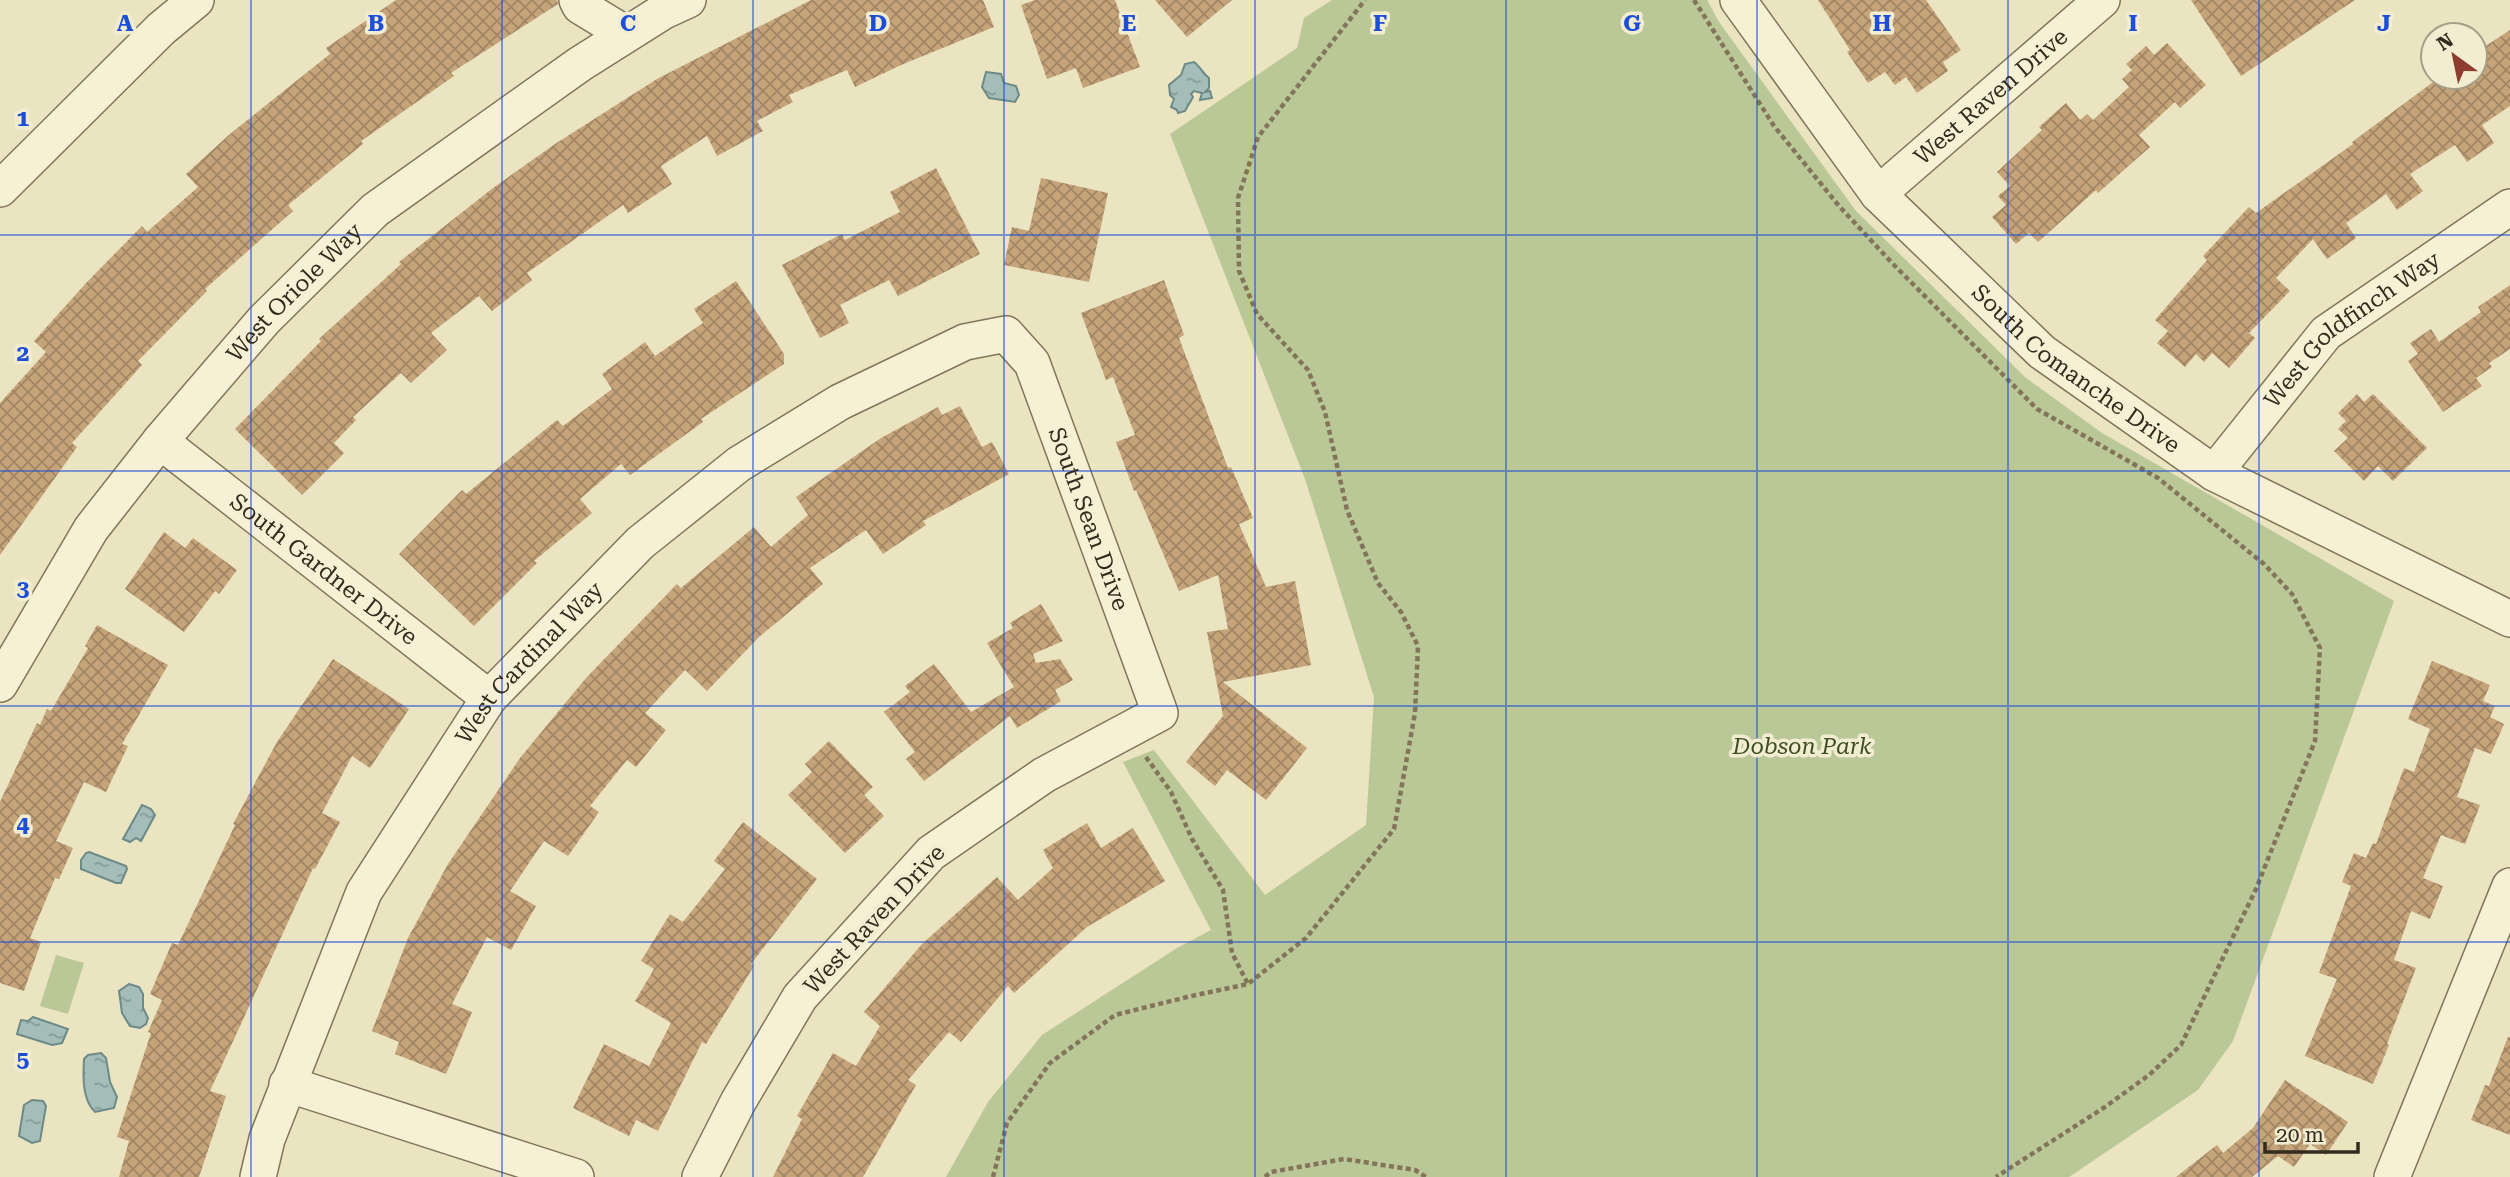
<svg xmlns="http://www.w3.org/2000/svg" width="2510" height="1177" viewBox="0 0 2510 1177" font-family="'Roboto Serif',serif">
  <defs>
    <pattern id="water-ripples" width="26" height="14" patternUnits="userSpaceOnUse" patternTransform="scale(1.75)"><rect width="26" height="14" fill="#a4bdb9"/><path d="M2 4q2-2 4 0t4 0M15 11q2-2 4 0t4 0" fill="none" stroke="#869a96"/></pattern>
    <pattern id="building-cross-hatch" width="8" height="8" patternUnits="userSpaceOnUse" patternTransform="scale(1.75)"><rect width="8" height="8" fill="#c6a47a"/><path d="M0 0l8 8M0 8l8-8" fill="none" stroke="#a18663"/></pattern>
  </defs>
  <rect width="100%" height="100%" fill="#eae4c1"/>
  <g fill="#bac796">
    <polygon points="1332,0 1707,0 1719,22 1856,211 2026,378 2102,433 2394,601 2233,1041 2198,1090 2069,1177 946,1177 988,1102 1042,1035 1177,948 1211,930 1123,762 1154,750 1265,895 1366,825 1374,697 1305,479 1170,134 1297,48 1304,18"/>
    <polygon points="56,955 84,963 68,1014 40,1006"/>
  </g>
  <g fill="url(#water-ripples)" stroke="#6c8a87" stroke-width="2">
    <path d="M 1194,62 C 1200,66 1202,73 1209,78 L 1209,88 L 1205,92 L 1210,91 L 1212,98 L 1200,100 L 1202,93 L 1194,91 L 1191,94 L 1193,97 L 1185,111 L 1178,113 L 1177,110 L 1171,107 L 1174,99 L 1170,95 L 1169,85 L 1181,75 L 1185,64 Z"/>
    <polygon points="986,72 1001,74 1004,83 1016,86 1019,95 1015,102 989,98 982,87"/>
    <polygon points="142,805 151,809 155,815 141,841 136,838 130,842 123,839"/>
    <polygon points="89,852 126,866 127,869 121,883 116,883 81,869 81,860 86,853"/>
    <polygon points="129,984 139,987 143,994 143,1008 148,1018 146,1024 140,1028 130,1026 122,1013 119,991"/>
    <polygon points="33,1017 68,1029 62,1043 52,1045 17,1034 21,1020 28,1021"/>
    <path d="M 101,1053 L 106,1058 L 110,1082 L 117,1097 L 114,1108 L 95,1112 C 82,1100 83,1076 84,1059 L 88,1055 Z"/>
    <polygon points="32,1100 43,1101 46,1106 40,1141 32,1143 19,1136 24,1105"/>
  </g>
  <g fill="url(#building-cross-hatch)">
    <polygon points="396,0 557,0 558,4 451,73 454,76 361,141 363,144 288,205 293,211 205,289 207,291 138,361 142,365 72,443 77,447 0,555 0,403 46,352 34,341 87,282 142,226 147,232 198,187 186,174 230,134 330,54 326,48"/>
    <polygon points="811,0 983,0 994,27 901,65 855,87 847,70 789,95 793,102 757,121 763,131 717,156 707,136 661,166 672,184 628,213 623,205 527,273 532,280 492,311 479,296 431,333 447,350 411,383 401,373 353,417 356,420 334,443 344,453 302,495 235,429 321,341 319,339 401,264 399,262 493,188 555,144 657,79"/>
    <polygon points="1035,0 1115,0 1140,67 1083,88 1076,68 1047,79 1021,5"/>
    <polygon points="1155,0 1232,0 1187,37"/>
    <polygon points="1818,0 1926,0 1961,50 1943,62 1948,71 1917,93 1906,77 1895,85 1885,72 1868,83 1847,52 1850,50"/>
    <polygon points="2191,0 2355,0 2241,76"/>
    <polygon points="2510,30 2510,106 2482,125 2494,143 2467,162 2455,145 2410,174 2423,191 2397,210 2386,194 2346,223 2356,238 2327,259 2313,239 2276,278 2290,291 2249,333 2255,338 2229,368 2212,353 2204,362 2196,354 2185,367 2157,343 2168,331 2155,320 2207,260 2203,256 2249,207 2256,213 2353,144 2352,142 2440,77 2475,77 2475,53"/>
    <polygon points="2167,43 2206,85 2180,108 2175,102 2139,135 2150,147 2098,193 2096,190 2038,242 2029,233 2016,244 1992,217 2006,205 1998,196 2010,186 1997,172 2042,130 2039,127 2066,103 2080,120 2087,114 2093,120 2129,87 2122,79 2132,70 2126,64 2146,46 2154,55"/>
    <polygon points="936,168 980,254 898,296 889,280 840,305 849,323 820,338 782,265 842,234 845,240 900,212 890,192"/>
    <polygon points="1041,178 1108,193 1089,282 1004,265 1012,227 1029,231"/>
    <polygon points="1164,280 1184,335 1179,338 1228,468 1231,467 1253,518 1239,524 1266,587 1295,581 1311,665 1223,682 1307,748 1266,800 1227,770 1215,786 1186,762 1223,716 1207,632 1228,629 1218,575 1179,591 1136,490 1134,491 1116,442 1135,435 1113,377 1106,380 1081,313"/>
    <polygon points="736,281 784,354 784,364 701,419 703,422 630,475 621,464 580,499 592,513 534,561 537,563 474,626 399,554 462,490 466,494 557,420 563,426 612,389 602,374 645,342 655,356 703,323 694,309"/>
    <polygon points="2510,285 2510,349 2489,363 2492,367 2476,378 2482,386 2443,412 2408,361 2418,354 2410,343 2431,329 2439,342 2481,312 2478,307"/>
    <polygon points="2357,394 2364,402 2373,394 2427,448 2393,481 2378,466 2364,481 2334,451 2348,438 2338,429 2346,421 2338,413"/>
    <polygon points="960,406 982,447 992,442 1009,474 923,521 926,525 883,554 866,530 810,568 823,584 759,637 707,691 685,670 645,713 666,730 636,767 627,760 590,806 599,812 568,856 544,841 510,891 536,906 511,950 487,937 452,1004 472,1012 446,1074 395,1054 399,1042 372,1031 408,938 448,864 520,758 586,678 677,584 681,588 754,527 771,547 808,515 796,497 881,438 938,407 942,415"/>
    <polygon points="164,532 185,548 193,538 237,570 219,594 215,591 184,632 125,589"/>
    <polygon points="1041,604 1063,641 1033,654 1036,663 1060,659 1073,680 1055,690 1061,701 1017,728 1010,716 924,781 906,759 915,752 884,712 910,692 905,686 934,664 971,712 1014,687 987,643 1013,628 1010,623"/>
    <polygon points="97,625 168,665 122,744 128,746 106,792 84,782 56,841 73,848 59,879 55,878 30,938 41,942 24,991 0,983 0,802 37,723 40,725 47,709 51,711 88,648 85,646"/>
    <polygon points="333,659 409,709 370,768 352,756 322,813 340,822 315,869 313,868 210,1091 226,1096 199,1177 119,1177 129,1141 117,1137 151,1033 148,1032 162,1000 150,994 172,943 178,945 235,825 233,824 277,742"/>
    <polygon points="2432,661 2490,685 2483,701 2495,706 2490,717 2504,724 2491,754 2475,748 2457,797 2480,805 2465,844 2441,835 2423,878 2443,886 2430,919 2411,911 2394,960 2416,968 2387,1044 2389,1045 2373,1084 2305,1056 2337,979 2319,973 2351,886 2342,882 2354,853 2366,858 2373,843 2376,844 2404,768 2414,772 2430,729 2408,719"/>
    <polygon points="829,741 873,787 864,795 884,816 845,853 788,795 812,772 805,764"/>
    <polygon points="743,822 817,879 751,964 754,966 706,1044 702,1042 658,1131 636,1120 629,1136 573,1108 604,1044 649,1066 671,1023 635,1001 654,969 641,961 670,914 683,922 725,869 714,861"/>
    <polygon points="1087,823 1101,848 1133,828 1165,881 1087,927 1014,993 1008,986 961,1042 949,1032 908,1080 916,1085 863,1177 773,1177 802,1119 797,1116 833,1053 856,1066 880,1026 864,1012 922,944 997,877 1018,900 1053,868 1043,850"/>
    <polygon points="2508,1037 2510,1037 2510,1135 2471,1120 2485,1085 2489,1086"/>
    <polygon points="2285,1080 2348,1122 2326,1155 2310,1144 2294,1167 2278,1156 2252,1177 2176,1177 2217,1145 2223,1153 2253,1128"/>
  </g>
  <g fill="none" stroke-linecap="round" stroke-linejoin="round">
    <defs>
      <g id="minor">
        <polyline points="577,0 580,6 626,34"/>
        <path id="s1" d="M 1738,0 L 1878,194 L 2042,352 L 2214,473 L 2510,619"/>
        <polyline points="0,189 161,29 196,0"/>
        <path id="s2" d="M 1878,194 L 2102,0"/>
        <path id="s3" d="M 160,441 L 489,698"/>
        <path id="s4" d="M 2214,473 L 2326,333 L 2510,207"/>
        <path id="s5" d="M 0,684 L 91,529 L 160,441 L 264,320 L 375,210 L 580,64 L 664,11 L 688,0"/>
        <polyline points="287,1084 576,1177"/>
        <path id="s6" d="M 258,1177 L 267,1139 L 364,892 L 489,698 L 640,543 L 739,464 L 840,402 L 965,342 L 1006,334 L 1032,363 L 1160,713 L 1044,775 L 931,853 L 800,997 L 738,1102 L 700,1177"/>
        <polyline points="2392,1177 2510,886"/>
      </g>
    </defs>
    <use href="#minor" stroke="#82755a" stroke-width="38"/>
    <g stroke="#82755a" stroke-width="4.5" stroke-dasharray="5 3.5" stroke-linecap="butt">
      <polyline points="1694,0 1774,126 1839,206 1894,265 2037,409 2158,478 2264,564 2292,594 2320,648 2315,741 2256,889 2181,1045 2149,1075 2105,1107 1996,1177"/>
      <polyline points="1146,757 1171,792 1192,839 1223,890 1232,953 1248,984"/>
      <polyline points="993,1177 1007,1123 1050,1063 1115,1015 1187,997 1248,984 1306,938 1394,829 1415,713 1418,646 1401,612 1378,583 1347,510 1325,412 1308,370 1257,314 1239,271 1238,198 1258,137 1365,0"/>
      <polyline points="1265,1177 1271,1172 1344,1159 1415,1170 1426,1177"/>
    </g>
    <use href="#minor" stroke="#f6f0d4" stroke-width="35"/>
  </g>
  <path fill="none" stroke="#1d4ed8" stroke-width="2" stroke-opacity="0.55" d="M 251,0 L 251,1177M 502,0 L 502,1177M 753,0 L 753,1177M 1004,0 L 1004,1177M 1255,0 L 1255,1177M 1506,0 L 1506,1177M 1757,0 L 1757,1177M 2008,0 L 2008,1177M 2259,0 L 2259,1177M 0,235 L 2510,235M 0,471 L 2510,471M 0,706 L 2510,706M 0,942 L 2510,942"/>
  <g text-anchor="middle" stroke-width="7" stroke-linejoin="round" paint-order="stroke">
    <g font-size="23" fill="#332b1d" stroke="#f2edd0">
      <text dy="8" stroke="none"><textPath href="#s2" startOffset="149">West Raven Drive</textPath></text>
      <text dy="8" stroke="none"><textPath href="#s5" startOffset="492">West Oriole Way</textPath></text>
      <text dy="8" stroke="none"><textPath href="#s4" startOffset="201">West Goldfinch Way</textPath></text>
      <text dy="8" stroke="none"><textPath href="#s1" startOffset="504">South Comanche Drive</textPath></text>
      <text dy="8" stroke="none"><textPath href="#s6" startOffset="1382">South Sean Drive</textPath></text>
      <text dy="8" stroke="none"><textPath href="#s3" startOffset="208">South Gardner Drive</textPath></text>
      <text dy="8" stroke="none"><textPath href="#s6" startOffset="588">West Cardinal Way</textPath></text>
      <text transform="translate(874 919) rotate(-47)" y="8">West Raven Drive</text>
    </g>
    <g font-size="23" font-style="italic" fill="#3e4e25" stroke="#f2edd0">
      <text x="1802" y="754">Dobson Park</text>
    </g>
  </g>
  <g font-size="23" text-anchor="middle" font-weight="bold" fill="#1d4ed8" stroke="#f2edd0" stroke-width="7" stroke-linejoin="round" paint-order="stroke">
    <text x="125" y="31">A</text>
    <text x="376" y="31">B</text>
    <text x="628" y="31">C</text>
    <text x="878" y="31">D</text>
    <text x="1129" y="31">E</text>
    <text x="1380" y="31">F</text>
    <text x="1632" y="31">G</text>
    <text x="1882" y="31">H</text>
    <text x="2133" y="31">I</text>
    <text x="2384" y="31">J</text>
    <text x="23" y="126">1</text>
    <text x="23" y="361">2</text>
    <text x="23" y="596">3</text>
    <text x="23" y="832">4</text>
    <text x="23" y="1067">5</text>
  </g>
  <g transform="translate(2454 56) rotate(327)"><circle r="33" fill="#f2edd0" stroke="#a69f88" stroke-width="2"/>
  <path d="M0-5L12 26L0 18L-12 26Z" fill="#8d3c2f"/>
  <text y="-10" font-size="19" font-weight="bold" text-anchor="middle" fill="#332b1d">N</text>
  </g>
  <path d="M2265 1142v10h93v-10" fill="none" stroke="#332b1d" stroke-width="3.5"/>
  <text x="2276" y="1142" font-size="21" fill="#332b1d" stroke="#f2edd0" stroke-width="5" paint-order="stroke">20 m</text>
</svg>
